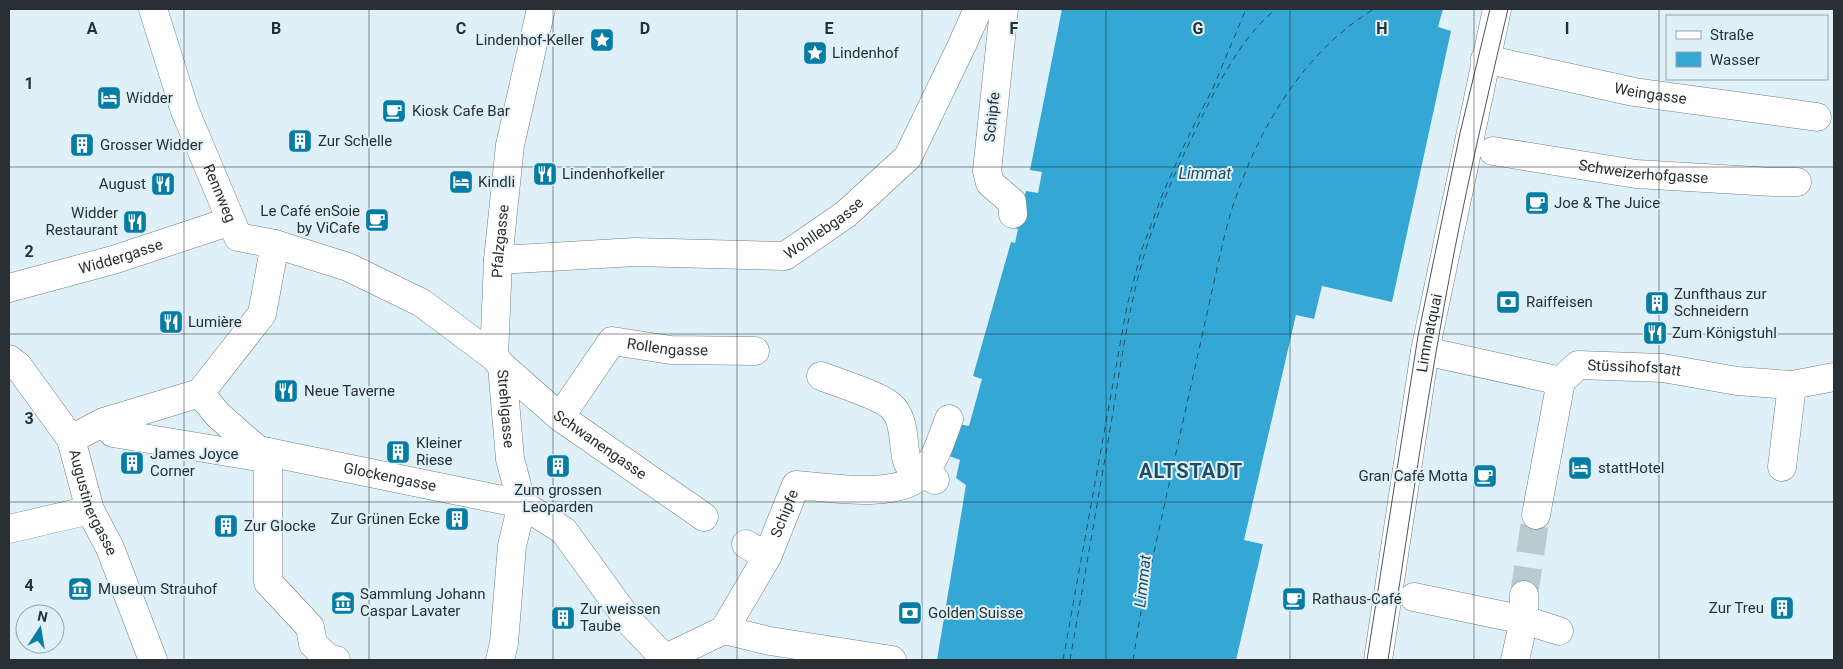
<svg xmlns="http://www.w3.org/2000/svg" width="1843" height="669" viewBox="0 0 1843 669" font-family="Roboto,sans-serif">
  <rect width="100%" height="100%" fill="#dff0f9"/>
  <polygon fill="#34a7d4" points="1062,9 1443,9 1438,27 1451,31 1392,302 1322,286 1314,319 1296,316 1245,540 1263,544 1236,660 937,660 966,485 956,478 960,460 949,456 958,424 969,426 982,379 973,376 1011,242 1015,243 1018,229 1015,228 1026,191 1038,193 1042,172 1030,170"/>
  <polygon fill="#dff0f9" points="1296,315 1314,319 1314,321 1298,318 1247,538 1263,542 1263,544 1244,540"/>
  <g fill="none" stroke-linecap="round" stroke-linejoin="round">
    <g stroke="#204e62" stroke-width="1" stroke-dasharray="6 5" stroke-linecap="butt">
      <polyline points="1063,660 1127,306 1142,249 1163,193 1187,139 1213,88 1246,9"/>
      <path d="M 1070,660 C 1084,580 1098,499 1112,418 C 1121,362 1129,304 1146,249 C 1161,202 1182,157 1204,113 C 1222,76 1244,35 1276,9"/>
      <path d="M 1133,660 L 1142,606 L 1222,246 C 1226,230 1230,213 1236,197 C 1261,124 1306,50 1374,9"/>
    </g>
    <polyline stroke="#bbcad1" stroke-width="28" stroke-dasharray="28 14" stroke-linecap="butt" points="1524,595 1536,515"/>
    <defs>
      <g id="street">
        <path id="s1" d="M 153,9 L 185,111 L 238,237 L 275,244 L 348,267 L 422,303 L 494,357 L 502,366 L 510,459 L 522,504 L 512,546 L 504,643 L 500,660"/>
        <polyline points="1004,9 987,171 990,183 1012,202 1013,214"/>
        <path id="s2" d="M 1485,59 L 1634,92 L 1817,117"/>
        <path id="s3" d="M 1493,151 L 1636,174 L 1773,182 L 1797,182"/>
        <path id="s4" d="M 498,260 L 635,252 L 785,256 L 846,214 L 908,157 L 962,45 L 978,9"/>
        <path id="s5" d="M 9,288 L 113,260 L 231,221"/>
        <path id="s6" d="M 1425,351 L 1561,381 L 1578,365 L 1663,368 L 1737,381 L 1792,385 L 1834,377"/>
        <path id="s7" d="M 494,357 L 498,260 L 510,145 L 541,9"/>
        <path id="s8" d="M 9,359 L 18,366 L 71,439 L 90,510 L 110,548 L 153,660"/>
        <path id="s9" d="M 502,366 L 560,417 L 704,517"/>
        <path d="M 821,376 C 838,383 879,395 891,406 C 909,422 900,456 911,468 C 917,474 928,476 935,480"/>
        <polyline points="200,393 218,415 258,450"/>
        <path id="s10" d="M 560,417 L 612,341 L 671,350 L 755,351"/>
        <polyline points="104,422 200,393 262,314 275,244"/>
        <path id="s11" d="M 71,439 L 104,422 L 113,433 L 258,457 L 258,450 L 522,504 L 564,531 L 629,621 L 666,660"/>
        <polyline points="268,452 268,582 310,627 313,644 330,660 336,660"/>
        <polyline points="1782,467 1792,385"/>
        <polyline points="1536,515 1561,381"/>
        <polyline points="9,529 90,510"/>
        <polyline points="746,544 767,557"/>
        <polyline points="1414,597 1524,620 1559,631"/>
        <polyline points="724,630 770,641 892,660"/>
        <path id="s12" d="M 666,658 L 724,630 L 767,557 L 796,485 C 829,487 897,500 922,474 C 936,460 942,437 949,419"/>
        <path id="s13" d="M 1378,660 L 1425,351 L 1497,9"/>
        <polyline points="1515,660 1524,620 1524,595"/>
      </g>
    </defs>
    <use href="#street" stroke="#6f7f87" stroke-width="29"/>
    <use href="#street" stroke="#fff" stroke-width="28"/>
    <g stroke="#4d565a" stroke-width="1">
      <polyline points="1367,660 1418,336 1460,133 1490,9"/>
      <path d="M 1388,660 C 1409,524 1428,388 1454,253 C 1470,171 1489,90 1508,9"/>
    </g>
  </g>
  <path fill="none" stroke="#293033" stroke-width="1" stroke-opacity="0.55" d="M 184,9 L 184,660M 369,9 L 369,660M 553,9 L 553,660M 737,9 L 737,660M 922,9 L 922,660M 1106,9 L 1106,660M 1290,9 L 1290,660M 1474,9 L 1474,660M 1659,9 L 1659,660M 9,167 L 1834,167M 9,334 L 1834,334M 9,502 L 1834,502"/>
  <defs>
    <symbol id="sight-square" viewBox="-11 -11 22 22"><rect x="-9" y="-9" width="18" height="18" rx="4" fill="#047ca4" stroke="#dff0f9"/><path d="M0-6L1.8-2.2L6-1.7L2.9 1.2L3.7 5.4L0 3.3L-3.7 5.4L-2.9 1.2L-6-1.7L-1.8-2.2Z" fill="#fff"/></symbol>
    <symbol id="hotel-square" viewBox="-11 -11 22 22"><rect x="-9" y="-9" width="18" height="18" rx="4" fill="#047ca4" stroke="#dff0f9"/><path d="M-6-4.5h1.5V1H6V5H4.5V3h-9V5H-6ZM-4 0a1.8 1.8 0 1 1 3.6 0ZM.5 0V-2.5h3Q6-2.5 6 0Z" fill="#fff"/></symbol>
    <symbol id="cafe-square" viewBox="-11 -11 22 22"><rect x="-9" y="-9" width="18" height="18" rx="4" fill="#047ca4" stroke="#dff0f9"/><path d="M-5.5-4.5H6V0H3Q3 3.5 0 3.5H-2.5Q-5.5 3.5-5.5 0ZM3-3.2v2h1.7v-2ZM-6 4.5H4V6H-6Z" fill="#fff"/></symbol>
    <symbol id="building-square" viewBox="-11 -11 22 22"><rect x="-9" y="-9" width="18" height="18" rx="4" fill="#047ca4" stroke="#dff0f9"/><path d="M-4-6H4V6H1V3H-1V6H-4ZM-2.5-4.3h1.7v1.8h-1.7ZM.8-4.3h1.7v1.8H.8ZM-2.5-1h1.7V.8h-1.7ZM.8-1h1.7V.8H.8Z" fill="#fff"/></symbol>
    <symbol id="restaurant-square" viewBox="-11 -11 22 22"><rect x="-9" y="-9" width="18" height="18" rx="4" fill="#047ca4" stroke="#dff0f9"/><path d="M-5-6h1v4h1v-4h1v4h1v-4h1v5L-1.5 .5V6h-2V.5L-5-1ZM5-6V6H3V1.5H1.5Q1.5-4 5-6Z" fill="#fff"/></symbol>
    <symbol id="bank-square" viewBox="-11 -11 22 22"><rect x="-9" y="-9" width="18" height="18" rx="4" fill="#047ca4" stroke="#dff0f9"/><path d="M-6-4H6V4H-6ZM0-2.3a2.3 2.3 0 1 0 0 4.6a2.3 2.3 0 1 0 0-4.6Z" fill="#fff"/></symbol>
    <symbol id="museum-square" viewBox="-11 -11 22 22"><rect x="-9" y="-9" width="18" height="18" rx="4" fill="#047ca4" stroke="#dff0f9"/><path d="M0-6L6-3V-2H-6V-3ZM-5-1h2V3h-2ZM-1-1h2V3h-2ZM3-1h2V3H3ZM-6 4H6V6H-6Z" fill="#fff"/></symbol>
  </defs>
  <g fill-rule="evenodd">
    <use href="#sight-square" x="588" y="26" width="28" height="28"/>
    <use href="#sight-square" x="801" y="39" width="28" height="28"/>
    <use href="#hotel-square" x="95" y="84" width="28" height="28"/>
    <use href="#cafe-square" x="380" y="97" width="28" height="28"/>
    <use href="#building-square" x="286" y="127" width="28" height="28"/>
    <use href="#building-square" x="68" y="131" width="28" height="28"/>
    <use href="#restaurant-square" x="531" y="160" width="28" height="28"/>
    <use href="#hotel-square" x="447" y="168" width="28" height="28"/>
    <use href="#restaurant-square" x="149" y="170" width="28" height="28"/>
    <use href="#cafe-square" x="1523" y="189" width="28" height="28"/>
    <use href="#cafe-square" x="363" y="206" width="28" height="28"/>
    <use href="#restaurant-square" x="121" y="208" width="28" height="28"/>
    <use href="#bank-square" x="1494" y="288" width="28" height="28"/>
    <use href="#building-square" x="1643" y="289" width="28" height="28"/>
    <use href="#restaurant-square" x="157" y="308" width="28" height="28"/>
    <use href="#restaurant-square" x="1641" y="319" width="28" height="28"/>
    <use href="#restaurant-square" x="272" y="377" width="28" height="28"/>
    <use href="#building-square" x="384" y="438" width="28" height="28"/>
    <use href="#building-square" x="118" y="449" width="28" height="28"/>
    <use href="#building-square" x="544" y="452" width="28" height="28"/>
    <use href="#hotel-square" x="1566" y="454" width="28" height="28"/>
    <use href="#cafe-square" x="1471" y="462" width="28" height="28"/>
    <use href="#building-square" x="443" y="505" width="28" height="28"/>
    <use href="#building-square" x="212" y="512" width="28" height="28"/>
    <use href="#museum-square" x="66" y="575" width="28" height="28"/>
    <use href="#cafe-square" x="1280" y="585" width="28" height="28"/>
    <use href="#museum-square" x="329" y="589" width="28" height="28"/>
    <use href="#building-square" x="1768" y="594" width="28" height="28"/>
    <use href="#bank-square" x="896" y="599" width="28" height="28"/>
    <use href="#building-square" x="549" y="604" width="28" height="28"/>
  </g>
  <g text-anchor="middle" stroke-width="4" stroke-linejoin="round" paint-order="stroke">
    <g font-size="15" fill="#293033" stroke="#dff0f9" text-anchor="start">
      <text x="584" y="45" text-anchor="end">Lindenhof-Keller</text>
      <text x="832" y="58">Lindenhof</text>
      <text x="126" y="103">Widder</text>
      <text x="412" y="116">Kiosk Cafe Bar</text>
      <text x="318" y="146">Zur Schelle</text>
      <text x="100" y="150">Grosser Widder</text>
      <text x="562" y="179">Lindenhofkeller</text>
      <text x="478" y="187">Kindli</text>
      <text x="146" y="189" text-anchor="end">August</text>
      <text x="1554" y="208">Joe &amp; The Juice</text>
      <text x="360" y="216" text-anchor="end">Le Café enSoie<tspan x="360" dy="17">by ViCafe</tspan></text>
      <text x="118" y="218" text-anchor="end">Widder<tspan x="118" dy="17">Restaurant</tspan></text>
      <text x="1674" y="299">Zunfthaus zur<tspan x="1674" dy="17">Schneidern</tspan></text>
      <text x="1526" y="307">Raiffeisen</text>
      <text x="188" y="327">Lumière</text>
      <text x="1672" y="338">Zum Königstuhl</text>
      <text x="304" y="396">Neue Taverne</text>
      <text x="416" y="448">Kleiner<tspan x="416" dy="17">Riese</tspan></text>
      <text x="150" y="459">James Joyce<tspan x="150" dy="17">Corner</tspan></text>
      <text x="1598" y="473">stattHotel</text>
      <text x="1468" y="481" text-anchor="end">Gran Café Motta</text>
      <text x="558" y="495" text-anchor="middle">Zum grossen<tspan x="558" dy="17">Leoparden</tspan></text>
      <text x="440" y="524" text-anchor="end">Zur Grünen Ecke</text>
      <text x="244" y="531">Zur Glocke</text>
      <text x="98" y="594">Museum Strauhof</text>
      <text x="360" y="599">Sammlung Johann<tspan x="360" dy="17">Caspar Lavater</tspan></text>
      <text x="1312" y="604">Rathaus-Café</text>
      <text x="1764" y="613" text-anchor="end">Zur Treu</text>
      <text x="580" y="614">Zur weissen<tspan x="580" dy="17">Taube</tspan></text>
      <text x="928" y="618">Golden Suisse</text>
    </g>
    <g font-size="15" fill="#293033" stroke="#dff0f9">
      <text dy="5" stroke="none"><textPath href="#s2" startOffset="169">Weingasse</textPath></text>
      <text transform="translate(992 117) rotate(-84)" y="5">Schipfe</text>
      <text dy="5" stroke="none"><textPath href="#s3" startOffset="152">Schweizerhofgasse</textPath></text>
      <text dy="5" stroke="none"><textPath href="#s1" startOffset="196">Rennweg</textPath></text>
      <text dy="5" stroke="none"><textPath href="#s4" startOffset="335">Wohllebgasse</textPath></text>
      <text dy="5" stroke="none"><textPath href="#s7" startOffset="116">Pfalzgasse</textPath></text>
      <text dy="5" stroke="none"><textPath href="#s5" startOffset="116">Widdergasse</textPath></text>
      <text dy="5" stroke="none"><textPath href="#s13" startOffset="331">Limmatquai</textPath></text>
      <text dy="5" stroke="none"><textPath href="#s10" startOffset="148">Rollengasse</textPath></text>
      <text dy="5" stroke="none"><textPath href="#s6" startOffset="219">Stüssihofstatt</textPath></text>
      <text dy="5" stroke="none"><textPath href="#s1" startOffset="585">Strehlgasse</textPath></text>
      <text dy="5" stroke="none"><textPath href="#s9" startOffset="126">Schwanengasse</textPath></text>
      <text dy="5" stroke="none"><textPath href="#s11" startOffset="340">Glockengasse</textPath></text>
      <text dy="5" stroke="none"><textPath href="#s8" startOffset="169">Augustinergasse</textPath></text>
      <text dy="5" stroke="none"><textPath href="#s12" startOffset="196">Schipfe</textPath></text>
    </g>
    <g font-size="16" font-style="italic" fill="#204e62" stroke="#dff0f9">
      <text x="1205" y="179">Limmat</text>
      <text transform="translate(1142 581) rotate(-84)" y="6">Limmat</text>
    </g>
    <g font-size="20" font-weight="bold" letter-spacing="1" fill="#1d4b5f" stroke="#dff0f9">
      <text x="1191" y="478">ALTSTADT</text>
    </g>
  </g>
  <g font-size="16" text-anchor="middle" font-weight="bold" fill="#293033" stroke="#dff0f9" stroke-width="4" stroke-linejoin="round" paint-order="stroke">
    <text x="92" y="34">A</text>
    <text x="276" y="34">B</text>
    <text x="461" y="34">C</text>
    <text x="645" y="34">D</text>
    <text x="829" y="34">E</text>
    <text x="1014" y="34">F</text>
    <text x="1198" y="34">G</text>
    <text x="1382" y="34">H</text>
    <text x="1567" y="34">I</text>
    <text x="29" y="89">1</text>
    <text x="29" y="257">2</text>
    <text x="29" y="424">3</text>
    <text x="29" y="591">4</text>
  </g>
  <rect width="1843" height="669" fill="none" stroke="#293033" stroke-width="20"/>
  <rect x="1666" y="15" width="162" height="65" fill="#dff0f9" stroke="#96a3aa"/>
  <rect x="1676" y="31" width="25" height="8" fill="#ffffff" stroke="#96a3aa"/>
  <text x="1710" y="40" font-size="15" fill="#293033">Straße</text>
  <rect x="1676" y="52" width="25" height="15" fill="#34a7d4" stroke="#96a3aa"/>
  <text x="1710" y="65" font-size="15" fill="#293033">Wasser</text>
  <g transform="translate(40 629) rotate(12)"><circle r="24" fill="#dff0f9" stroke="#96a3aa"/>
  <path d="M0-4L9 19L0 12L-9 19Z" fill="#047ca4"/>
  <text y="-8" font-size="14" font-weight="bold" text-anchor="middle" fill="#293033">N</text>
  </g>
</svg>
